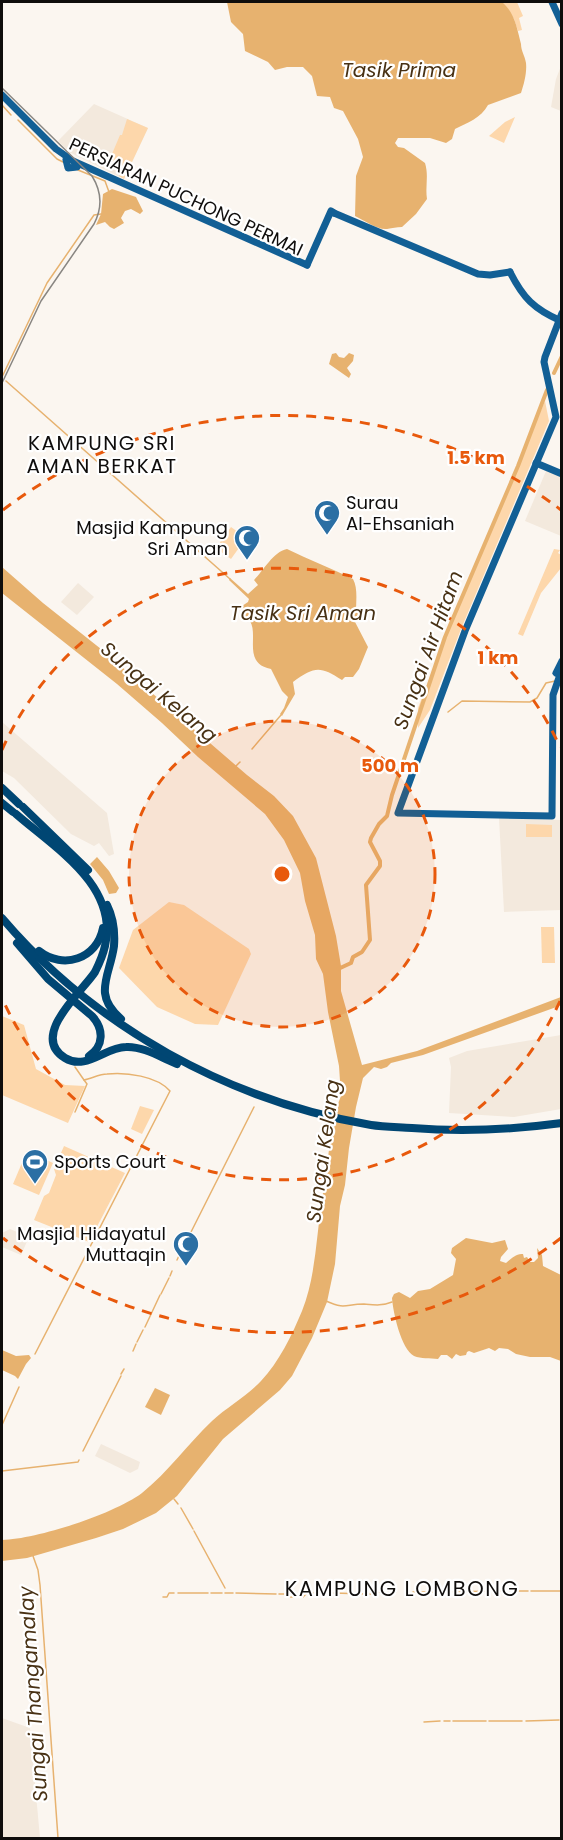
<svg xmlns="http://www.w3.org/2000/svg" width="563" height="1840" viewBox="0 0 563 1840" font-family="Poppins,sans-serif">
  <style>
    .built { fill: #f3e9dd }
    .green { fill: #fdd7ab }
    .water { fill: #e7b26f }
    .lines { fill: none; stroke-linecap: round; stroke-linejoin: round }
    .stream { stroke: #e7b26f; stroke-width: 1.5 }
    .river { stroke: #e7b26f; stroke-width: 4 }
    .major { stroke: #125f95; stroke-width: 7 }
    .highway { stroke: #004673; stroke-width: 8 }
    .tram { stroke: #898682; stroke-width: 1.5 }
    .ring { fill: none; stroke: #e8590c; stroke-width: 3; stroke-dasharray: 10 8 }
    .labels { text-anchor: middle; stroke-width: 4.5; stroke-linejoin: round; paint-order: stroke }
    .street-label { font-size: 18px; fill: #0f0d0c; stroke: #fff }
    .poi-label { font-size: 18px; fill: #0f0d0c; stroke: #fff; text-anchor: start }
    .water-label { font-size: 20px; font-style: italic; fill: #483114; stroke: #fff }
    .neighbourhood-label { font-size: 20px; letter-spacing: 1.5px; fill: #0f0d0c; stroke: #fff }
    .quarter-label { font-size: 21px; letter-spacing: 1.5px; fill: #0f0d0c; stroke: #fff }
    .centre { fill: #e8590c; stroke: #fff; stroke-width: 3 }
    .ring-label { font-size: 18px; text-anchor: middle; font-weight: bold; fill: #e8590c; stroke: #fff; stroke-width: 4.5; stroke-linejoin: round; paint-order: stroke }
  </style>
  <rect width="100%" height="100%" fill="#fbf6f0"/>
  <!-- built -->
  <g class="built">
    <polygon points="561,66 561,111 551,107 556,79"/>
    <polygon points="94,104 148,128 124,179 69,152 58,141"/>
    <polygon points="546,471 561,477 561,536 525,521"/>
    <polygon points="78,583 94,597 77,615 61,602"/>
    <polygon points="2,722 107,813 114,854 109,856 99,843 94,846 71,834 14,778 2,771"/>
    <polygon points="499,818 561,820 561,910 504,912"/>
    <polygon points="561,1035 561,1109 514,1117 449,1113 451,1067 449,1058 467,1051"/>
    <polygon points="10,1229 29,1237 21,1255 2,1247 2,1233"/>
    <polygon points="101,1444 140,1462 138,1469 130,1473 95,1456"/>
    <polygon points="2,1718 30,1728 40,1838 2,1838"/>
  </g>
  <!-- green -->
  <g class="green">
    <polygon points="502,2 517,2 523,16 519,18 522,30 518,31 514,19"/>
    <polygon points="515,117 504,143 489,136 505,122"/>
    <polygon points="127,119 148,128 124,179 119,176 121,172 112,168 114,163 109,161 120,135 122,135"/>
    <polygon points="545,401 549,421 461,629 430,710 418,728 418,708 450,624"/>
    <polygon points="231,527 246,538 231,559 216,548"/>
    <polygon points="554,549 560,550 558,553 561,555 561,568 541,593 523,636 518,634"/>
    <polygon points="526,824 552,825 552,837 526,837"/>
    <polygon points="169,902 184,905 249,949 251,954 218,1025 195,1024 157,1007 119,968 133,930"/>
    <polygon points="541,927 554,927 555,963 542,963"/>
    <polygon points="2,1016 24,1025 36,1069 65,1085 85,1086 68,1123 2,1095"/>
    <polygon points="140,1106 154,1110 142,1134 131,1129"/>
    <polygon points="64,1146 125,1173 89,1242 34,1220 44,1196 49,1193 56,1175 54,1169"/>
    <polygon points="27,1151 53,1163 39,1195 13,1184"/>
  </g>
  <!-- water -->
  <g class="water">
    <path d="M227,2H502C515,13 517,29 521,44C521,51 525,56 526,63C527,73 524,84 521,93L488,105C481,118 467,123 455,129L452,139L446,143L430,138H398L395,143L398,147L404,148L425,163C429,176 425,186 427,199L416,214L402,227C396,227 393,228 387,229C377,230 364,220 355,216L356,176L363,157L358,139L343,111L334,108L330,97L317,96L312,76L303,67H287L275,70L268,62L245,51L243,34L231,22Z"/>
    <polygon points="112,189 136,197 143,211 140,214 131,209 125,211 121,218 124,223 114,229 110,227 105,222 96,225 101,214 103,194"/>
    <polygon points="336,353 339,357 344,358 349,353 354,355 353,361 347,368 351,374 349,378 329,364 332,354"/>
    <path d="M287,549C309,560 331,568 353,579C358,588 356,601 356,612L365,616L354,620L368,647L359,669L353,677H345L342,680C320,666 315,666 293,682L295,694L282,716L280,714L284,708L288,697L282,691L271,669C242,663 259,636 250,621L242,619L241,615L242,606L248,602L249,599L229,580L230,578L248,594L258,585L254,580C264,570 273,552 287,549Z"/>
    <path d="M2,567L43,603L101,649L247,775L274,796L293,816L316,858L336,936L341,966V991L362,1065L417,1051L561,997L562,1005L423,1055L391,1063L387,1067L381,1069L374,1067L363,1078L356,1107L349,1148L345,1185L340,1206L335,1264L327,1302L312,1338L292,1376L280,1390L223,1439L177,1496L156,1513L123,1529L96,1538L27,1558L2,1561V1540C37,1539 114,1514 142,1493C168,1472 188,1444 212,1421C227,1407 246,1397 261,1381C279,1362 292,1335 302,1311C316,1276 316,1237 322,1200C326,1171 330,1143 334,1114L341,1096L339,1066L328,1012L323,974L316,959L315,935L305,901L300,873L284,840L265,814L198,757L162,723L117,684L2,593Z"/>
    <polygon points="97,857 109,871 119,888 116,893 109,894 103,880 90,864"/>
    <path d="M466,1238L492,1243L505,1240L508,1249L501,1257L500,1261L506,1263C511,1259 516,1253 523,1254L524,1258L527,1257L530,1262H534L538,1258L537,1248L542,1255L543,1266L561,1275V1361L550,1357H530L516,1354L508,1349L499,1348L495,1351L489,1348L474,1353L469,1351L467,1352L466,1355L460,1356L456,1354L452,1359L447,1355H441L438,1359C430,1358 421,1359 414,1356C401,1349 393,1312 392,1298L394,1294L399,1292L410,1298L418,1291L430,1289L453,1275L456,1259L451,1253L452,1248Z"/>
    <polygon points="2,1350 16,1356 29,1355 31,1358 26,1364 18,1379 15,1376 2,1370"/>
    <polygon points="155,1388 170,1395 161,1415 145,1407"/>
  </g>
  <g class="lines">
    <!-- stream -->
    <g class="stream">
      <polyline points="2,105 11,115"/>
      <polyline points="18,120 57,159 63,162"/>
      <polyline points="78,170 105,181 109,192"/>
      <polyline points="2,377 47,283 94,215 101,214"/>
      <polyline points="6,381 230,579"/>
      <polyline points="448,712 462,701 530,702 537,698 546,683 555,681"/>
      <polyline points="252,749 281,715"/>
      <polyline points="235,767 240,762"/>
      <polyline points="75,1112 87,1084 84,1080"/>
      <polyline points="189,1236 254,1107"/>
      <polyline points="177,1260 184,1245"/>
      <polyline points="170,1276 172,1271"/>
      <polyline points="161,1294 169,1278"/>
      <path d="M326,1301C346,1310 345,1304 364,1304C375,1305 382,1306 392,1302"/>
      <polyline points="145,1327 160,1295"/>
      <polyline points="137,1342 143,1330"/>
      <polyline points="133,1351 136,1344"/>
      <path d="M35,1354L170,1091C157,1076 126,1072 107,1074C99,1074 91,1079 84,1080L75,1067"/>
      <polyline points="121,1374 124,1369"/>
      <polyline points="2,1425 19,1387"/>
      <polyline points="83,1451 121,1376"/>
      <polyline points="2,1471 78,1462 79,1460"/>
      <polyline points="2,1485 2,1479"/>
      <polyline points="174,1499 178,1504"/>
      <polyline points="181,1508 193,1529"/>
      <polyline points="194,1531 225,1588"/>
      <polyline points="33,1556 38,1570 40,1585 58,1838"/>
      <polyline points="504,1591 512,1591"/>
      <polyline points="515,1591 528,1591"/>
      <polyline points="531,1591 562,1591"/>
      <polyline points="385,1592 396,1592"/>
      <polyline points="413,1592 438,1592"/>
      <polyline points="442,1592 501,1591"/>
      <polyline points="178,1593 208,1593"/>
      <polyline points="211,1593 222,1593"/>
      <polyline points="225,1593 233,1593"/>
      <polyline points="236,1593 276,1594"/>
      <polyline points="333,1593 367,1594"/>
      <polyline points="279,1594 285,1594 289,1597 293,1597"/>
      <polyline points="370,1594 380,1592"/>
      <polyline points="163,1597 167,1597 169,1593 174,1593"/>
      <polyline points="296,1597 303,1597 307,1593 330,1593"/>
      <polyline points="444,1721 450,1721"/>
      <polyline points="453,1721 486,1721"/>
      <polyline points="489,1721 522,1721"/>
      <polyline points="526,1721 559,1720"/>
      <polyline points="424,1722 440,1721"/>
    </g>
    <!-- river -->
    <g class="river">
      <polyline points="554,373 562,356"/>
      <polyline points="338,969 351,963 353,957 362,952 370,940 366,885 380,866 380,861 370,842 371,838 379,824 387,816 392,795 445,637 518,466 547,390"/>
    </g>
    <!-- major -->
    <g class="major">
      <polyline points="552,2 562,24"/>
      <polyline points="2,95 56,149 73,161 307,265"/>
      <polyline points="66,160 68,168 77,167"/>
      <polyline points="334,213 478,274 490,275 510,272"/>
      <polyline points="307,265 331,211 334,213"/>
      <path d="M510,272C523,298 534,309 561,321"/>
      <polyline points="562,313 545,357 544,362 556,417 465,631 398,813 552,816 553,695 562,669"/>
      <polyline points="536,463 562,474"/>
      <polyline points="556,673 562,661"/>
    </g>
    <!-- highway -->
    <g class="highway">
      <polyline points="2,788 19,804"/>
      <polyline points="2,803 13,812"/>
      <polyline points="23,807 88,870"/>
      <path d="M16,814C55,848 119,886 105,946C103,955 99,964 95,972C82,992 29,1036 65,1058C86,1071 105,1047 126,1047C143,1046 162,1058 177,1064"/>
      <path d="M107,905C113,917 115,932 114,946C110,976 92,994 121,1019"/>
      <path d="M2,918C95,1027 229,1101 371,1125C384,1127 398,1127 412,1128C464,1132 510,1130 562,1123"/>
      <path d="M17,943L48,979L92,1016C104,1029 104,1046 89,1056"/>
      <path d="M39,951C63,970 97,959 103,928"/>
    </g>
    <!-- tram -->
    <path class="tram" d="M2,88L92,176C102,192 103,207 94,224L41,301L2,383"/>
  </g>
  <!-- distance rings -->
  <circle cx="282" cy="874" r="153" fill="#e8590c" fill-opacity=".12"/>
  <g class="ring">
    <circle cx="282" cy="874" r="153"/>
    <path d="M560 1001A306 306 0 0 1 2 998M2 750A306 306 0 0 1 560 747"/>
    <path d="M561 1238A459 459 0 0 1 3 1238M3 510A459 459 0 0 1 561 510"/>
  </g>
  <!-- icons -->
  <defs>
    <g id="mosque-pin" transform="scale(1.35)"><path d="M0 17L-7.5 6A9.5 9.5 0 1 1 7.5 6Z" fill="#2b6fa4" stroke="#fff"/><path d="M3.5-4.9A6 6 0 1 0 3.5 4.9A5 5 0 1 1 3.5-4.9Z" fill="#fff"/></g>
    <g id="stadium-pin" transform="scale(1.35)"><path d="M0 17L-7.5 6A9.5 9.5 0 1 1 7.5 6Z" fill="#2b6fa4" stroke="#fff"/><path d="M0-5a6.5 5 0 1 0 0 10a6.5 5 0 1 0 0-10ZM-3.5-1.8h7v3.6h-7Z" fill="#fff"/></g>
  </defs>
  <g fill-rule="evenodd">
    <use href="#mosque-pin" x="327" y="513"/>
    <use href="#mosque-pin" x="247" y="538"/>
    <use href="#stadium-pin" x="35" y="1162"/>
    <use href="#mosque-pin" x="186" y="1244"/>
  </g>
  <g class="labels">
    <!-- street labels -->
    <g class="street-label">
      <text transform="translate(186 197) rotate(25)" y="6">PERSIARAN PUCHONG PERMAI</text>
    </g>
    <!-- poi labels -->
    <g class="poi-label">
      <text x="346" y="509">Surau<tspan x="346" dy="21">Al-Ehsaniah</tspan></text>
      <text x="228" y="534" text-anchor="end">Masjid Kampung<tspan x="228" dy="21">Sri Aman</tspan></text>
      <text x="54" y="1168">Sports Court</text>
      <text x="166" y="1240" text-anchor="end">Masjid Hidayatul<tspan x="166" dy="21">Muttaqin</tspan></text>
    </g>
    <!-- water labels -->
    <g class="water-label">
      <text x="399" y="77">Tasik Prima</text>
      <text x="303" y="620">Tasik Sri Aman</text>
      <text transform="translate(428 650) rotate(-70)" y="7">Sungai Air Hitam</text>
      <text transform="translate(159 692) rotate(40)" y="7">Sungai Kelang</text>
      <text transform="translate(323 1151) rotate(-82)" y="7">Sungai Kelang</text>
      <text transform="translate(33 1694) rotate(-94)" y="7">Sungai Thangamalay</text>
    </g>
    <!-- neighbourhood labels -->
    <g class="neighbourhood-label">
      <text x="102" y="450">KAMPUNG SRI<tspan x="102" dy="23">AMAN BERKAT</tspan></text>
    </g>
    <!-- quarter labels -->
    <g class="quarter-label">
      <text x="402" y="1596">KAMPUNG LOMBONG</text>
    </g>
  </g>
  <circle cx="282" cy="874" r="9" class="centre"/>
  <g class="ring-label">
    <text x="476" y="464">1.5 km</text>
    <text x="498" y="664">1 km</text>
    <text x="390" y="772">500 m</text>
  </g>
  <!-- border -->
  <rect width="563" height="1840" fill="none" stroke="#0f0d0c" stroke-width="6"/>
</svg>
